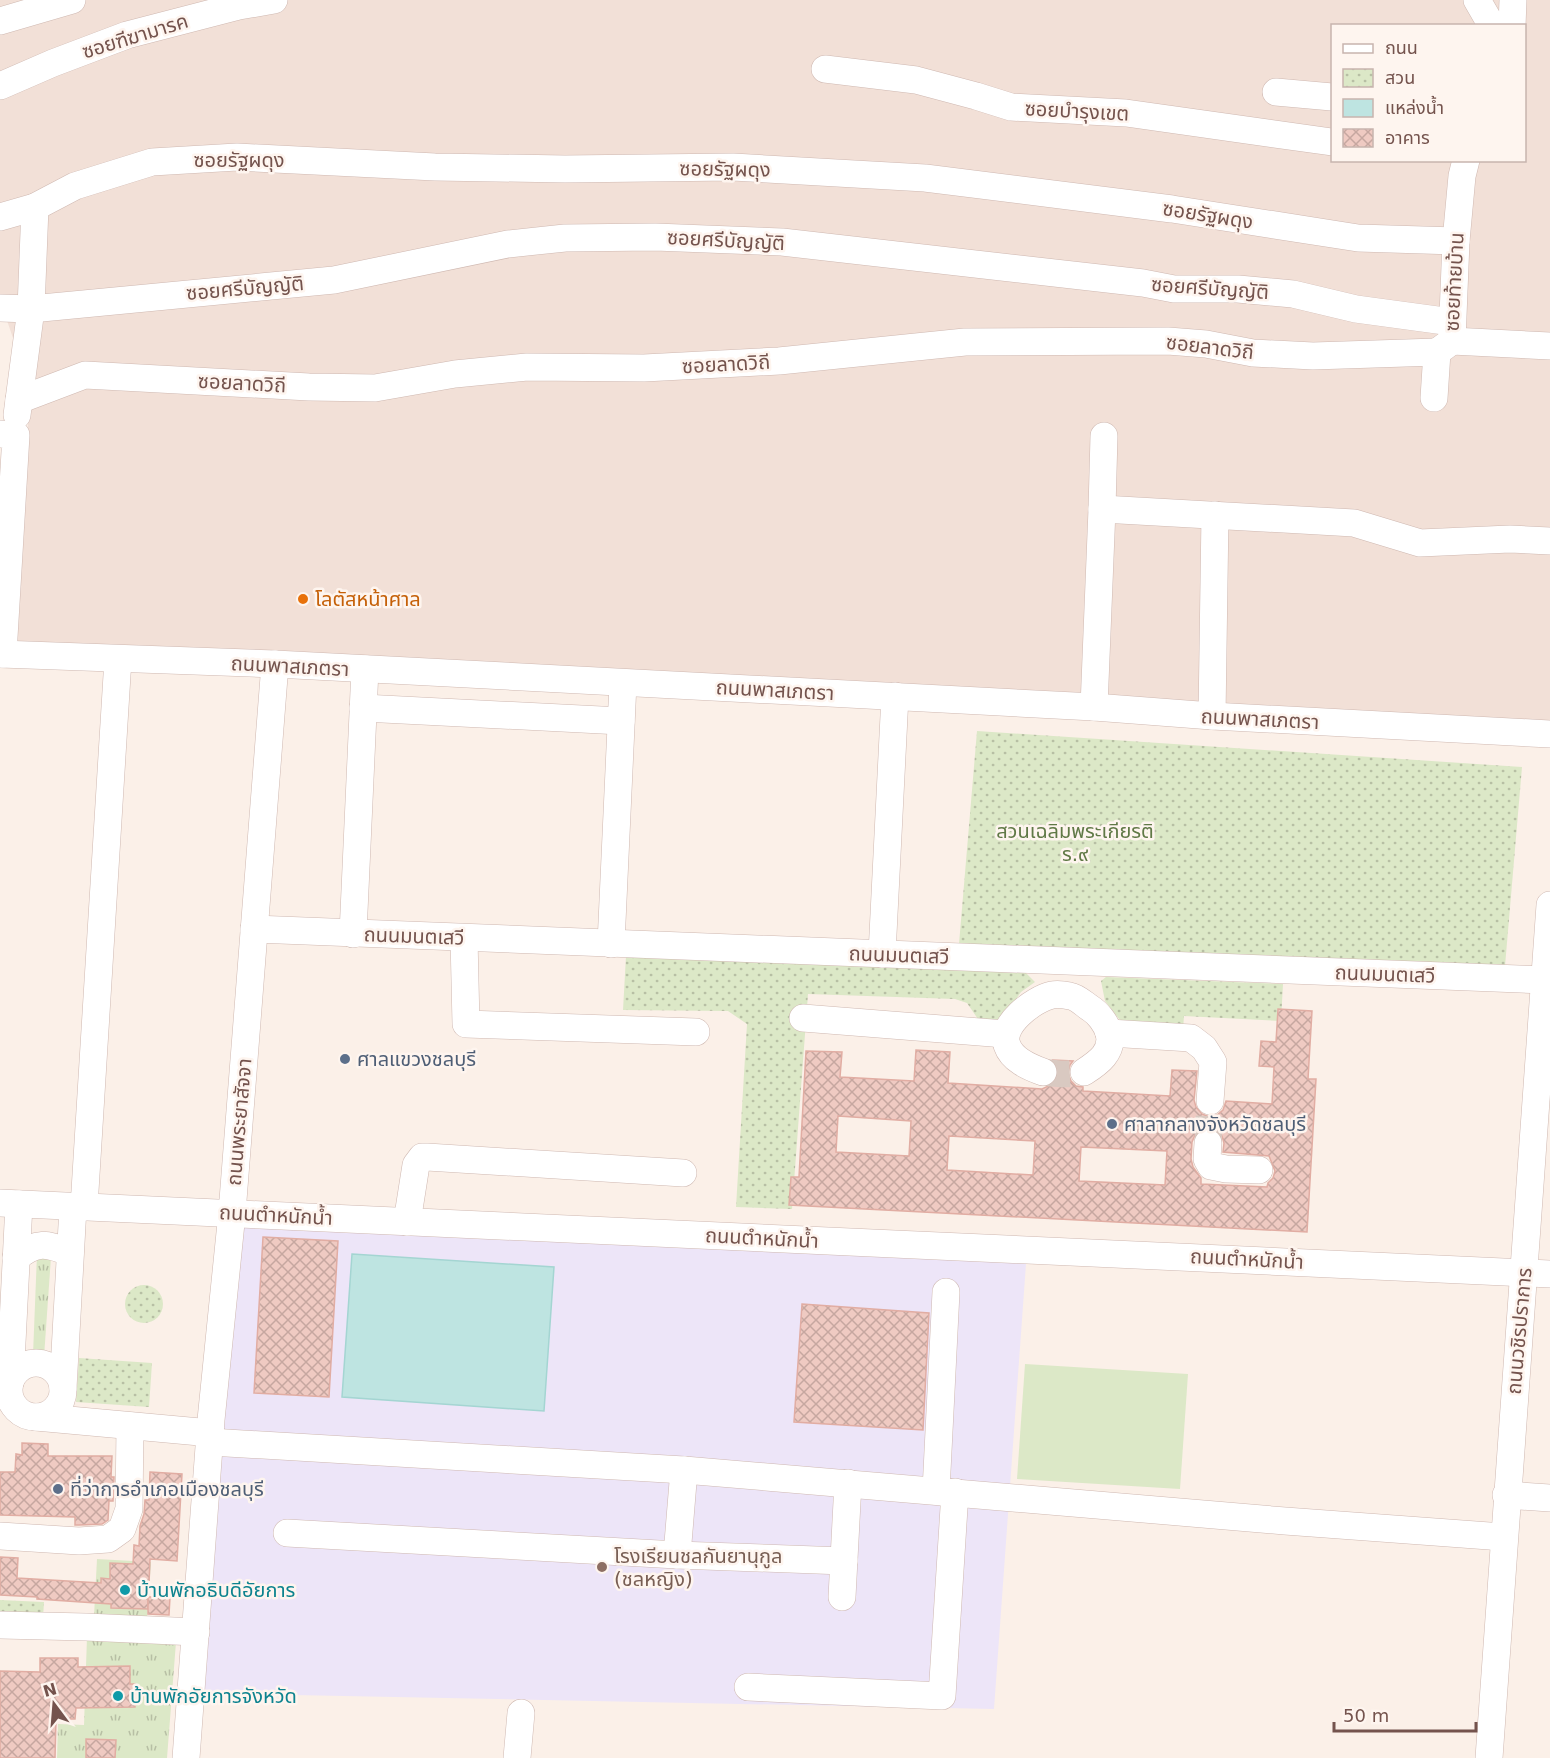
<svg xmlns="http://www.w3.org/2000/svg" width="1550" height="1758" viewBox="0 0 1550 1758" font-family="'DejaVu Sans','Noto Sans Thai',sans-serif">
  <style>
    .residential { fill: #f2e0d7; fill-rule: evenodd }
    .education { fill: #ede5f8 }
    .grass { fill: url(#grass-tufts) }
    .park { fill: url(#park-dots) }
    .pitch { fill: #dce8c7 }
    .water { fill: #bee4e1; stroke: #a4d5d2; stroke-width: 1.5 }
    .building { fill: url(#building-cross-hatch); stroke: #e1ada3; stroke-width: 1.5; fill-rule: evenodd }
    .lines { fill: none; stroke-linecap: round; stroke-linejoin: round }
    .minor-tunnel { stroke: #d9c9c1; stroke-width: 27; stroke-dasharray: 27 14; stroke-linecap: butt }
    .minor-casing { stroke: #cfb8b1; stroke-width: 28 }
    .minor { stroke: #fff; stroke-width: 27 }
    .food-dot { fill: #e8710a; stroke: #fef5ef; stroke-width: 2 }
    .service-dot { fill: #5c6f8a; stroke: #fef5ef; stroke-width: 2 }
    .education-dot { fill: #8d6e63; stroke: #fef5ef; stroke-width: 2 }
    .culture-dot { fill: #0f9aa8; stroke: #fef5ef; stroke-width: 2 }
    .labels { text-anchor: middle; stroke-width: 5; stroke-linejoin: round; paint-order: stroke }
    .street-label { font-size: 20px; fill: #74534d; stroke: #fef5ef }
    .food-label { font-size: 20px; fill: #c56008; stroke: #fef5ef; text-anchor: start }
    .park-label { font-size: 20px; fill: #607946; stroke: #fef5ef }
    .service-label { font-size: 20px; fill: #4e5e75; stroke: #fef5ef; text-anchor: start }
    .education-label { font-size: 20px; fill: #785e54; stroke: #fef5ef; text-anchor: start }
    .culture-label { font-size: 20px; fill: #0d838f; stroke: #fef5ef; text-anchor: start }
  </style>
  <defs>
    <pattern id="grass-tufts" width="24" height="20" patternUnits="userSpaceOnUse" patternTransform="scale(1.5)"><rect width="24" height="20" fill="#dce8c7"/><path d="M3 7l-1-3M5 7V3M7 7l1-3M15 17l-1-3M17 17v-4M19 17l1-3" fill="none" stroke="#b7bfa4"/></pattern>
    <pattern id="park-dots" width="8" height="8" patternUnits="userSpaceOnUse" patternTransform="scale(1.5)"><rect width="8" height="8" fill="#dce8c7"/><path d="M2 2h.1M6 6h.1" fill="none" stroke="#b7bfa4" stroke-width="1.8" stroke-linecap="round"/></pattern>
    <pattern id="building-cross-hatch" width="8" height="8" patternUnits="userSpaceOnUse" patternTransform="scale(1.5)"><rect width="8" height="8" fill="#efcac2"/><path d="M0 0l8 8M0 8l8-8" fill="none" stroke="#c6a7a0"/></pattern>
  </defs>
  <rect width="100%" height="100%" fill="#fbf0e8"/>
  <!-- residential -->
  <path class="residential" d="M0,0H1550V729L16,645L30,388L0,300ZM1332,26H1524V160H1332Z"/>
  <!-- education -->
  <polygon class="education" points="232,1213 1027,1250 994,1709 192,1693"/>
  <!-- grass -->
  <g class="grass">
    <polygon points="37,1254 51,1257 44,1357 38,1359 33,1355"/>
    <polygon points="97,1559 151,1562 147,1619 94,1616"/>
    <polygon points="87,1637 176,1642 167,1758 57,1758 58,1724 84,1725"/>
  </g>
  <!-- park -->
  <g class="park">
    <polygon points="977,731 1522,767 1505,966 959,944"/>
    <polygon points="626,956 1025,972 1035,982 1021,992 1001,1020 980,1022 967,1003 955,999 808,994 792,1209 736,1207 747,1024 728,1011 623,1010"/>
    <polygon points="1106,977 1283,984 1281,1021 1184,1016 1183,1029 1136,1028 1119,1019 1105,1001 1101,981"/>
    <circle cx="144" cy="1304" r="19"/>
    <polygon points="79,1358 152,1363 149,1407 76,1402"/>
    <polygon points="0,1600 44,1602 43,1618 0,1617"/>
  </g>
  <!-- pitch -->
  <polygon class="pitch" points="1025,1364 1188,1374 1180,1489 1017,1479"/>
  <!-- water -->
  <polygon class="water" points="352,1254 554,1267 544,1411 342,1397"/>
  <!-- building -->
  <g class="building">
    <path d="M1278,1009L1312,1011L1308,1079H1316L1307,1232L789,1205L791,1177H799L806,1051L842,1052L840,1077L914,1081L916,1050L950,1052L948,1083L1042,1089L1053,1084L1058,1078V1069L1053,1060L1073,1061L1070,1065L1068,1073L1071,1081L1076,1086L1083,1087V1091L1170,1096L1172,1070L1197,1071L1194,1100L1196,1107L1202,1114L1209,1117L1217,1115L1223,1110L1226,1101L1272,1104L1274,1067L1259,1066L1261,1041L1276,1042ZM838,1116L911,1121L909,1156L836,1152ZM1210,1127L1217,1130L1222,1136L1224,1143L1223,1152L1269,1156L1275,1171L1273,1178L1268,1183L1267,1187L1201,1184V1178L1193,1167L1191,1159L1192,1142L1195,1135L1201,1129ZM949,1136L1035,1141L1033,1175L947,1170ZM1081,1147L1167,1151L1165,1185L1079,1181Z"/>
    <polygon points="263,1237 338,1241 329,1397 254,1393"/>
    <polygon points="802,1304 929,1313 923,1430 794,1422"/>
    <polygon points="22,1443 48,1444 48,1456 112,1456 111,1477 114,1477 113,1501 109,1501 108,1520 102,1524 79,1525 75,1525 75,1517 0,1515 0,1472 15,1472 16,1454 22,1455"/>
    <polygon points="150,1472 182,1474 177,1561 150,1559 148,1609 111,1608 111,1604 37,1599 37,1597 0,1595 0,1557 18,1558 17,1578 101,1583 101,1578 110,1579 110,1563 133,1564 134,1545 139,1546 140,1526 144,1514 145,1500 149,1500"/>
    <polygon points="148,1597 170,1597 169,1615 148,1614"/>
    <polygon points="40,1658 78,1658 78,1667 130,1666 130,1684 135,1684 135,1707 76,1708 75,1719 56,1719 55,1758 0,1758 0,1671 40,1672"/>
    <polygon points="86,1739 116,1740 115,1758 86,1758"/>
  </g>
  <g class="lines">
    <!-- minor-tunnel -->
    <g class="minor-tunnel">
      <path d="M1043,1072C1057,1074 1069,1075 1084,1072"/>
      <polyline points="1208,1143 1210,1101"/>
    </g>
    <!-- minor casing -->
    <g class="minor-casing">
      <g id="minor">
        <polyline points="1477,0 1492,26"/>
        <polyline points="0,21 72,0"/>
        <polyline points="1512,26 1513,0"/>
        <polyline points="825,69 916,80 976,96 1011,107 1126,113 1332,142"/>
        <polyline points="0,86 53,63 127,35 239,6 274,0"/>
        <polyline points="1276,92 1332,97"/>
        <polyline points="0,217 35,207 75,186 152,162 237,157 435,167 565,169 733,167 925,178 1172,209 1358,238 1456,241"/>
        <polyline points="0,308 31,309 334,280 508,244 565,238 655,237 782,242 1143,283 1174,289 1238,289 1293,294 1356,309 1452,322"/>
        <polyline points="1452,341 1550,346"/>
        <polyline points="1434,398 1437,352 1452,341 1456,241 1462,176 1466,160"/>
        <polyline points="19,400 85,375 309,387 375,388 455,374 527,367 644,368 779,361 965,342 1168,341 1206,344 1253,353 1313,356 1437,352"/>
        <polyline points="17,415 31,309 35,207"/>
        <polyline points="0,434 16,435 3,654"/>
        <polyline points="1102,509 1354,523 1420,543 1510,539 1550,541"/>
        <polyline points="0,654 275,664 1094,707 1212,716 1550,734"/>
        <polyline points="1094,707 1102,509 1104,436"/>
        <polyline points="363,708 621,721"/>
        <polyline points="1212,716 1215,515"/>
        <polyline points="254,929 1545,980"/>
        <polyline points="353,934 365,669"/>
        <polyline points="464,938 466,1024 696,1032"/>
        <polyline points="611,944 623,683"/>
        <polyline points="882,954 895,696"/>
        <polyline points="803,1018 1005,1034"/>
        <polyline points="1109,1033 1191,1038 1204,1048 1213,1062 1210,1101"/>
        <path d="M1043,1072C1029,1067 1012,1060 1007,1045C999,1025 1034,999 1052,995C1057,994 1065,995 1070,996C1077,997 1084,1004 1090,1008C1098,1013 1106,1023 1109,1033C1114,1052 1098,1063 1084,1072"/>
        <polyline points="1208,1143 1207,1159 1211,1166 1226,1169 1259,1170"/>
        <polyline points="0,1203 1550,1274"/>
        <polyline points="84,1207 118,659"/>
        <polyline points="407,1222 416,1165 422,1157 427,1157 683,1173"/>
        <path d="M16,1258C36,1241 47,1243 70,1253"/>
        <circle cx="36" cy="1390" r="27"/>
        <polyline points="10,1382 19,1204"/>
        <polyline points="63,1388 73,1207"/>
        <polyline points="36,1417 211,1433"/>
        <polyline points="210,1442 684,1470 1285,1521 1503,1537"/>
        <polyline points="936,1491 946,1292"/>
        <polyline points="1506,1495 1550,1498"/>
        <polyline points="287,1533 677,1555 844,1561"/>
        <polyline points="0,1536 79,1541 108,1539 122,1529 129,1509 130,1426"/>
        <polyline points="677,1555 684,1470"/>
        <polyline points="842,1597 848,1483"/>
        <polyline points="0,1625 86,1627 196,1632"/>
        <polyline points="748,1687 942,1696 955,1492"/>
        <polyline points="186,1758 211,1420 232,1213 275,664"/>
        <polyline points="517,1758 521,1713"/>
        <path d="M1489,1758C1507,1473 1530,1189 1550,905"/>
      </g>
    </g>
    <!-- minor -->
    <use href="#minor" class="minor"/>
  </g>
  <!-- markers -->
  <circle class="food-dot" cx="303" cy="599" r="6"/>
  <g class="service-dot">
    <circle cx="345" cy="1059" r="6"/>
    <circle cx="1112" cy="1124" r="6"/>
    <circle cx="58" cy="1489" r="6"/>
  </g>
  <circle class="education-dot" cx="602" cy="1567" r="6"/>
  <g class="culture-dot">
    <circle cx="125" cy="1590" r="6"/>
    <circle cx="118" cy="1696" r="6"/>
  </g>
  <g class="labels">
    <!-- street labels -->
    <g class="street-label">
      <text transform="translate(135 36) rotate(-17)" y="7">ซอยฑีฆามารค</text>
      <text transform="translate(1077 111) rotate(3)" y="7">ซอยบำรุงเขต</text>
      <text x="239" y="167">ซอยรัฐผดุง</text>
      <text transform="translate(725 169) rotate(1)" y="7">ซอยรัฐผดุง</text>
      <text transform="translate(1208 215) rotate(9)" y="7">ซอยรัฐผดุง</text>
      <text transform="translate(726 240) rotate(3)" y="7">ซอยศรีบัญญัติ</text>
      <text transform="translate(1454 282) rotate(-87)" y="7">ซอยท้ายบ้าน</text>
      <text transform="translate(245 288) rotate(-5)" y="7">ซอยศรีบัญญัติ</text>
      <text transform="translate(1210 288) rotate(4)" y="7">ซอยศรีบัญญัติ</text>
      <text transform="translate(1210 347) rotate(7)" y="7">ซอยลาดวิถี</text>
      <text transform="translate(726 364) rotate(-3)" y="7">ซอยลาดวิถี</text>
      <text transform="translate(242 383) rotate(3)" y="7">ซอยลาดวิถี</text>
      <text transform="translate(290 666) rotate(3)" y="7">ถนนพาสเภตรา</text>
      <text transform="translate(775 690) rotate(3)" y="7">ถนนพาสเภตรา</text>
      <text transform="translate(1260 719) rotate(3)" y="7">ถนนพาสเภตรา</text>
      <text transform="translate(414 936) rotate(2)" y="7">ถนนมนตเสวี</text>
      <text transform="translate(899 955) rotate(2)" y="7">ถนนมนตเสวี</text>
      <text transform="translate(1385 974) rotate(2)" y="7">ถนนมนตเสวี</text>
      <text transform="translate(239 1122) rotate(-85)" y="7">ถนนพระยาสัจจา</text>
      <text transform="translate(276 1215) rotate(3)" y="7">ถนนตำหนักน้ำ</text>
      <text transform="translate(762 1238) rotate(3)" y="7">ถนนตำหนักน้ำ</text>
      <text transform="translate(1247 1259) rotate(3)" y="7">ถนนตำหนักน้ำ</text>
      <text transform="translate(1519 1331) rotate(-85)" y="7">ถนนวชิรปราการ</text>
    </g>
    <!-- food labels -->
    <g class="food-label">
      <text x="315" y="606">โลตัสหน้าศาล</text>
    </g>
    <!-- park labels -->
    <g class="park-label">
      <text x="1075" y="838">สวนเฉลิมพระเกียรติ<tspan x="1075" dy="23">ร.๙</tspan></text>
    </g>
    <!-- service labels -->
    <g class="service-label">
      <text x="357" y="1066">ศาลแขวงชลบุรี</text>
      <text x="1124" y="1131">ศาลากลางจังหวัดชลบุรี</text>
      <text x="70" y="1496">ที่ว่าการอำเภอเมืองชลบุรี</text>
    </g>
    <!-- education labels -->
    <g class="education-label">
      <text x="614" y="1563">โรงเรียนชลกันยานุกูล<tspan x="614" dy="23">(ชลหญิง)</tspan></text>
    </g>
    <!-- culture labels -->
    <g class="culture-label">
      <text x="137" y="1597">บ้านพักอธิบดีอัยการ</text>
      <text x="130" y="1703">บ้านพักอัยการจังหวัด</text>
    </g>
  </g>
  <!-- legend -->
  <rect x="1331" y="24" width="195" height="138" fill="#fef5ef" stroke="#c7b4ae" stroke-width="1.5"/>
  <rect x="1343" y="44" width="30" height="9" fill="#ffffff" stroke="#c7b4ae" stroke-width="1.5"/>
  <text x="1385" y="54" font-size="18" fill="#74534d">ถนน</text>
  <rect x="1343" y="69" width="30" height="18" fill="url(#park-dots)" stroke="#c7b4ae" stroke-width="1.5"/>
  <text x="1385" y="84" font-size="18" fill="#74534d">สวน</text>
  <rect x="1343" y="99" width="30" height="18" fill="#bee4e1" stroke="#c7b4ae" stroke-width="1.5"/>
  <text x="1385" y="114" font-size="18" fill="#74534d">แหล่งน้ำ</text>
  <rect x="1343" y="129" width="30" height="18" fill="url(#building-cross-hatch)" stroke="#c7b4ae" stroke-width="1.5"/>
  <text x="1385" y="144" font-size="18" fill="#74534d">อาคาร</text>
  <!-- north arrow -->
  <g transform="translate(54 1704) rotate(344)" stroke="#fef5ef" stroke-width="4.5" paint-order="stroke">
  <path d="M0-4.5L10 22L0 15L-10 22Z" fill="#74534d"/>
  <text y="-9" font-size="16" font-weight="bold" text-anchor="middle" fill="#74534d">N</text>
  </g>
  <!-- scale -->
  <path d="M1334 1722v9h142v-9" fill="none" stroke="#74534d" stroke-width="3"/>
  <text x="1343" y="1722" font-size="18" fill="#74534d" stroke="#fef5ef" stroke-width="4.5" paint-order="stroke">50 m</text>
</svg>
